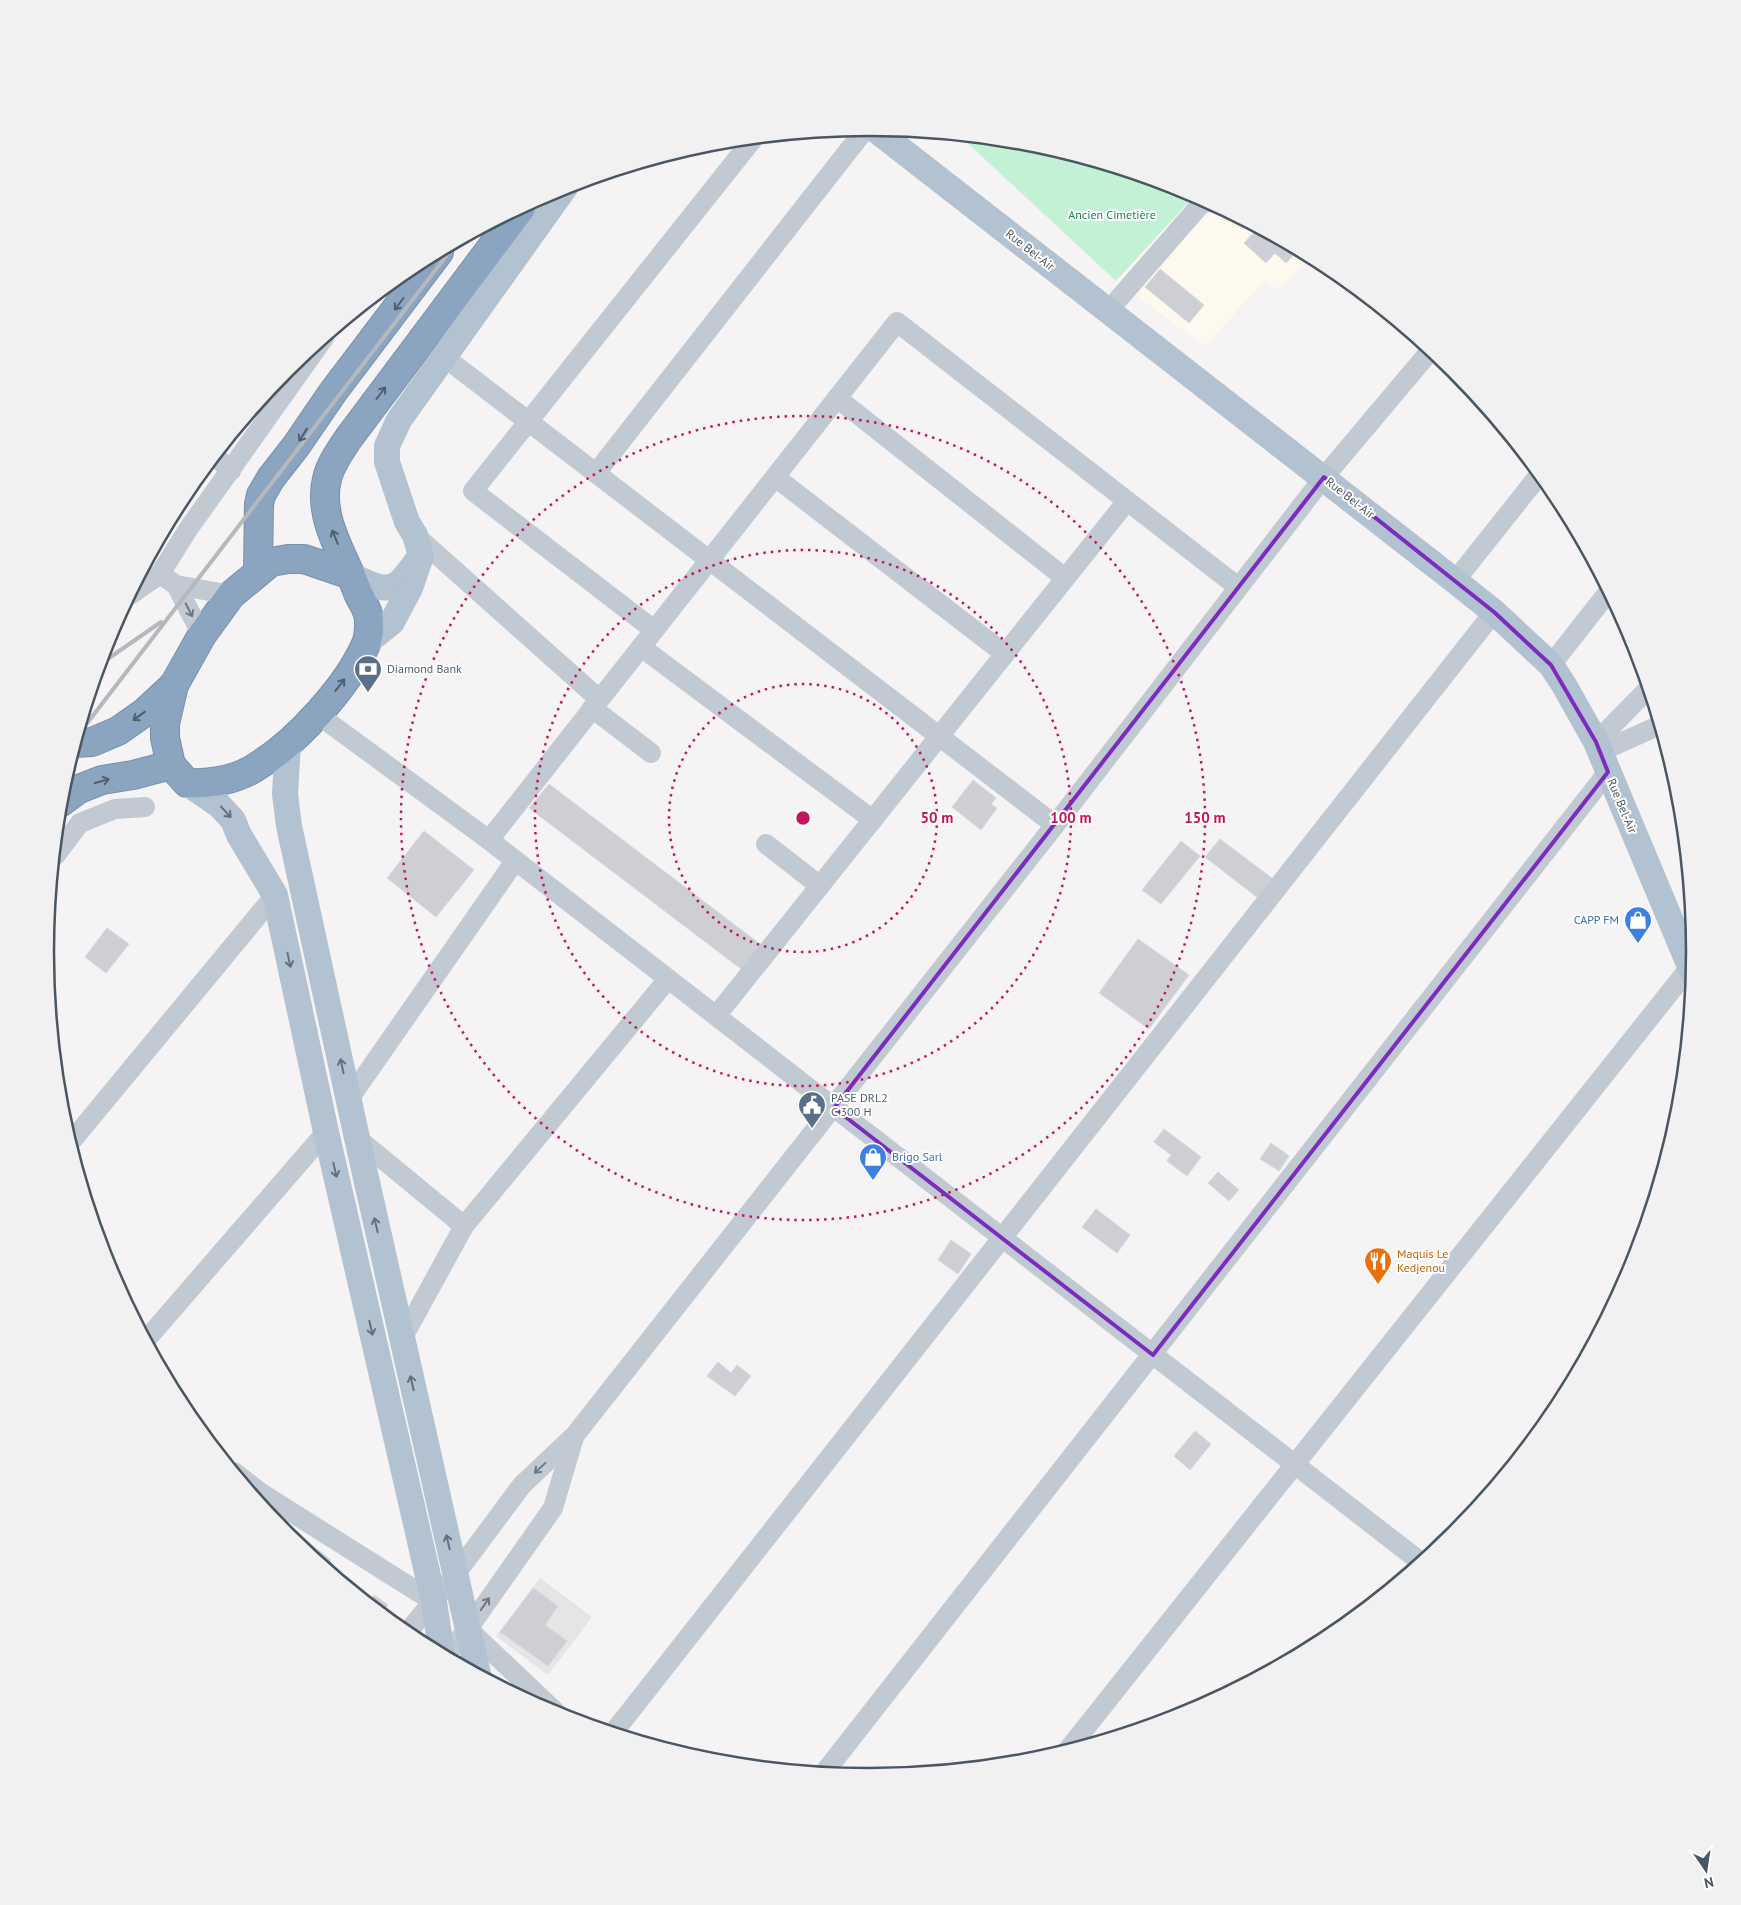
<svg xmlns="http://www.w3.org/2000/svg" width="1741" height="1905" viewBox="0 0 1741 1905" font-family="'PT Sans',sans-serif">
  <style>
    .commercial { fill: #fdf9ef }
    .education { fill: #e6e4e5 }
    .green { fill: #c3f1d5 }
    .building { fill: #cdcfd5; stroke: #d7d9de }
    .lines { fill: none; stroke-linecap: round; stroke-linejoin: round }
    .highway-casing { stroke: #7690ad; stroke-width: 30 }
    .minor { stroke: #c1cad2; stroke-width: 20 }
    .major { stroke: #b3c2d1; stroke-width: 26 }
    .highway { stroke: #8ba5c1; stroke-width: 28 }
    .rail { stroke: #b5b8bd; stroke-width: 4 }
    .oneway { stroke: #505e6b }
    .oneway2 { stroke: #6e7983 }
    .oneway3 { stroke: #64717d }
    .marked { fill: none; stroke: #7b2cbf; stroke-width: 4; stroke-linejoin: round }
    .ring { fill: none; stroke: #c2185b; stroke-width: 2.5; stroke-dasharray: 2.5 5 }
    .labels { text-anchor: middle; stroke-width: 4; stroke-linejoin: round; paint-order: stroke }
    .park-label { font-size: 12px; fill: #17864f; stroke: #fff }
    .street-label { font-size: 12px; fill: #4a5661; stroke: #fff }
    .service-label { font-size: 12px; fill: #4e5e75; stroke: #fff; text-anchor: start }
    .shop-label { font-size: 12px; fill: #366cbe; stroke: #fff; text-anchor: end }
    .food-label { font-size: 12px; fill: #c56008; stroke: #fff; text-anchor: start }
    .rim { fill: none; stroke: #4a5661; stroke-width: 2.5 }
    .centre { fill: #c2185b; stroke: #fff; stroke-width: 2.5 }
    .ring-label { font-size: 15px; text-anchor: middle; font-weight: bold; fill: #c2185b; stroke: #fff; stroke-width: 4; stroke-linejoin: round; paint-order: stroke }
  </style>
  <rect width="100%" height="100%" fill="#f5f3f3"/>
  <!-- commercial -->
  <polygon class="commercial" points="1195,195 1311,256 1279,290 1265,280 1205,346 1116,281"/>
  <!-- education -->
  <polygon class="education" points="540,1578 592,1617 548,1675 496,1636"/>
  <!-- green -->
  <polygon class="green" points="960,136 1032,143 1187,190 1195,195 1116,281"/>
  <!-- building -->
  <g class="building">
    <polygon points="1258,228 1274,237 1267,246 1275,253 1266,263 1244,243"/>
    <polygon points="1274,237 1298,250 1286,263 1267,246"/>
    <polygon points="1160,269 1204,305 1189,323 1145,287"/>
    <polygon points="973,780 996,798 991,804 997,808 981,830 952,807"/>
    <polygon points="549,784 764,947 745,972 529,808"/>
    <polygon points="424,831 474,870 436,917 387,878"/>
    <polygon points="1220,839 1273,879 1258,898 1205,857"/>
    <polygon points="1181,841 1200,856 1161,904 1142,890"/>
    <polygon points="107,928 129,944 106,973 85,957"/>
    <polygon points="1138,939 1189,975 1149,1029 1099,993"/>
    <polygon points="1164,1129 1201,1157 1187,1176 1167,1161 1171,1155 1154,1142"/>
    <polygon points="1271,1143 1289,1156 1279,1171 1260,1159"/>
    <polygon points="1218,1172 1239,1190 1229,1201 1208,1183"/>
    <polygon points="1096,1209 1130,1235 1117,1253 1082,1227"/>
    <polygon points="951,1240 971,1254 958,1274 938,1260"/>
    <polygon points="718,1362 731,1373 737,1365 751,1376 735,1396 707,1376"/>
    <polygon points="1195,1431 1211,1444 1190,1470 1174,1456"/>
    <polygon points="283,1522 331,1560 325,1568 287,1536 279,1527"/>
    <polygon points="533,1588 558,1606 545,1625 567,1641 548,1666 500,1632"/>
    <polygon points="374,1595 388,1605 381,1614 369,1603"/>
  </g>
  <g class="lines">
    <!-- highway casing -->
    <g class="highway-casing">
      <g id="highway">
        <polyline points="258,572 259,504 261,495 271,478 296,446 333,392 439,252"/>
        <polyline points="75,743 92,742 118,731 145,712 174,685 202,635 231,595 271,562 288,559 304,559 351,575"/>
        <polyline points="171,765 165,738 165,724 174,685"/>
        <path d="M60,803L79,789L102,780L133,775L171,765L187,783C211,784 236,780 256,767C296,743 348,686 366,644C369,637 370,621 368,614C366,607 361,600 358,593C345,557 317,518 327,479C330,465 340,451 348,439L521,208"/>
      </g>
    </g>
    <!-- minor -->
    <g class="minor">
      <polyline points="1108,311 1202,203 1209,202"/>
      <polyline points="443,356 1055,825"/>
      <polyline points="837,398 1065,578"/>
      <polyline points="215,456 231,471"/>
      <polyline points="596,473 867,127"/>
      <polyline points="775,477 1005,654"/>
      <polyline points="415,535 599,699"/>
      <polyline points="160,574 176,585 231,595"/>
      <polyline points="1455,581 1540,474"/>
      <polyline points="176,585 202,635"/>
      <polyline points="130,595 160,574 189,528 324,338"/>
      <polyline points="654,630 473,491 753,139"/>
      <polyline points="641,647 873,820"/>
      <polyline points="1551,665 1609,591"/>
      <polyline points="592,708 651,753"/>
      <polyline points="317,714 489,840 1422,1563"/>
      <polyline points="1596,742 1649,688"/>
      <polyline points="1600,752 1660,725"/>
      <polyline points="489,840 897,322 1238,587"/>
      <polyline points="766,844 820,886"/>
      <polyline points="55,856 80,823 115,809 145,807"/>
      <polyline points="716,1016 1127,501"/>
      <polyline points="349,1099 515,861"/>
      <polyline points="357,1138 464,1226"/>
      <polyline points="70,1143 275,895"/>
      <polyline points="402,1339 464,1226 668,979"/>
      <polyline points="146,1340 326,1132"/>
      <polyline points="234,1472 261,1493 434,1602"/>
      <polyline points="468,1629 561,1717"/>
      <polyline points="406,1634 455,1575 522,1485 575,1435 1055,825 1324,477 1431,350"/>
      <polyline points="445,1656 468,1629 553,1508 574,1437"/>
      <polyline points="613,1733 1494,612"/>
      <polyline points="1067,1751 1690,967"/>
      <polyline points="824,1773 1608,772"/>
    </g>
    <!-- major -->
    <g class="major">
      <polyline points="872,127 1455,581 1494,612 1551,665 1564,685 1596,742 1694,976"/>
      <path d="M351,575C365,582 386,595 400,582C406,576 411,569 416,562"/>
      <polyline points="367,642 392,622 410,588 421,556 415,535 407,522 387,462 387,446 399,420 566,186"/>
      <polyline points="288,743 285,794 289,826 357,1138 478,1674"/>
      <polyline points="187,783 219,805 233,820 239,835 275,895 326,1132 434,1602 442,1655"/>
    </g>
    <!-- highway -->
    <use href="#highway" class="highway"/>
    <!-- rail -->
    <g class="rail">
      <polyline points="99,665 161,622"/>
      <polyline points="78,735 457,242"/>
    </g>
  </g>
  <!-- one-way arrows -->
  <defs><path id="oneway-shaft" d="M-6 0H5M1.5-3L5.5 0L1.5 3" fill="none" stroke-width="1.6" stroke-linecap="round" stroke-linejoin="round" transform="scale(1.25)"/></defs>
  <g class="oneway">
    <use href="#oneway-shaft" transform="translate(399 304) rotate(127)"/>
    <use href="#oneway-shaft" transform="translate(381 393) rotate(-53)"/>
    <use href="#oneway-shaft" transform="translate(303 435) rotate(122)"/>
    <use href="#oneway-shaft" transform="translate(335 537) rotate(-112)"/>
    <use href="#oneway-shaft" transform="translate(340 685) rotate(-52)"/>
    <use href="#oneway-shaft" transform="translate(139 716) rotate(144)"/>
    <use href="#oneway-shaft" transform="translate(102 781) rotate(-15)"/>
  </g>
  <g class="oneway2">
    <use href="#oneway-shaft" transform="translate(189 610) rotate(63)"/>
    <use href="#oneway-shaft" transform="translate(540 1468) rotate(137)"/>
    <use href="#oneway-shaft" transform="translate(485 1604) rotate(-55)"/>
  </g>
  <g class="oneway3">
    <use href="#oneway-shaft" transform="translate(226 812) rotate(47)"/>
    <use href="#oneway-shaft" transform="translate(289 960) rotate(78)"/>
    <use href="#oneway-shaft" transform="translate(342 1066) rotate(-102)"/>
    <use href="#oneway-shaft" transform="translate(335 1170) rotate(77)"/>
    <use href="#oneway-shaft" transform="translate(376 1225) rotate(-103)"/>
    <use href="#oneway-shaft" transform="translate(371 1328) rotate(77)"/>
    <use href="#oneway-shaft" transform="translate(412 1383) rotate(-103)"/>
    <use href="#oneway-shaft" transform="translate(448 1542) rotate(-103)"/>
  </g>
  <!-- marked area -->
  <path class="marked" d="M1324,477L1494,612L1551,665L1596,742L1608,772L1153,1355L834,1108Z"/>
  <!-- distance rings -->
  <g class="ring">
    <circle cx="803" cy="818" r="134"/>
    <circle cx="803" cy="818" r="268"/>
    <circle cx="803" cy="818" r="402"/>
  </g>
  <!-- icons -->
  <defs>
    <g id="bank-pin" transform="scale(1.4375)"><path d="M0 17L-7.5 6A9.5 9.5 0 1 1 7.5 6Z" fill="#5c6f8a" stroke="#fff"/><path d="M-6-4H6V4H-6ZM0-2.3a2.3 2.3 0 1 0 0 4.6a2.3 2.3 0 1 0 0-4.6Z" fill="#fff"/></g>
    <g id="shop-pin" transform="scale(1.4375)"><path d="M0 17L-7.5 6A9.5 9.5 0 1 1 7.5 6Z" fill="#3f7fe0" stroke="#fff"/><path d="M-5-2.5h2.3a2.7 3.5 0 0 1 5.4 0H5L5.5 6h-11ZM-1.5-2.5h3a1.5 2.3 0 0 0-3 0Z" fill="#fff"/></g>
    <g id="civic-pin" transform="scale(1.4375)"><path d="M0 17L-7.5 6A9.5 9.5 0 1 1 7.5 6Z" fill="#5c6f8a" stroke="#fff"/><path d="M-.6-6.5H3V-4.5H.6V-3L4-1V1h2V6H-6V1h2V-1L-.6-3ZM-1.2 2.5V6h2.4V2.5Z" fill="#fff"/></g>
    <g id="restaurant-pin" transform="scale(1.4375)"><path d="M0 17L-7.5 6A9.5 9.5 0 1 1 7.5 6Z" fill="#e8710a" stroke="#fff"/><path d="M-5-6h1v4h1v-4h1v4h1v-4h1v5L-1.5 .5V6h-2V.5L-5-1ZM5-6V6H3V1.5H1.5Q1.5-4 5-6Z" fill="#fff"/></g>
  </defs>
  <g fill-rule="evenodd">
    <use href="#bank-pin" x="368" y="669"/>
    <use href="#shop-pin" x="1638" y="920"/>
    <use href="#civic-pin" x="812" y="1105"/>
    <use href="#shop-pin" x="873" y="1157"/>
    <use href="#restaurant-pin" x="1378" y="1261"/>
  </g>
  <g class="labels">
    <!-- park labels -->
    <g class="park-label">
      <text x="1112" y="219">Ancien Cimetière</text>
    </g>
    <!-- street labels -->
    <g class="street-label">
      <text transform="translate(1030 250) rotate(38)" y="4">Rue Bel-Air</text>
      <text transform="translate(1350 498) rotate(38)" y="4">Rue Bel-Air</text>
      <text transform="translate(1622 806) rotate(67)" y="4">Rue Bel-Air</text>
    </g>
    <!-- service labels -->
    <g class="service-label">
      <text x="387" y="673">Diamond Bank</text>
      <text x="831" y="1102">PASE DRL2<tspan x="831" dy="14">C 300 H</tspan></text>
    </g>
    <!-- shop labels -->
    <g class="shop-label">
      <text x="1619" y="924">CAPP FM</text>
      <text x="892" y="1161" text-anchor="start">Brigo Sarl</text>
    </g>
    <!-- food labels -->
    <g class="food-label">
      <text x="1397" y="1258">Maquis Le<tspan x="1397" dy="14">Kedjenou</tspan></text>
    </g>
  </g>
  <!-- crop -->
  <path d="M0 0H1741V1905H0ZM54 952a816 816 0 1 1 1632 0a816 816 0 1 1-1632 0Z" fill="#f1f1f2" fill-rule="evenodd"/>
  <path class="rim" d="M54 952a816 816 0 1 1 1632 0a816 816 0 1 1-1632 0Z"/>
  <circle cx="803" cy="818" r="8" class="centre"/>
  <g class="ring-label">
    <text x="937" y="823">50 m</text>
    <text x="1071" y="823">100 m</text>
    <text x="1205" y="823">150 m</text>
  </g>
  <!-- north arrow -->
  <g transform="translate(1706 1870) rotate(167)" stroke="#ffffff" stroke-width="4" paint-order="stroke">
  <path d="M0-4L9 19L0 12L-9 19Z" fill="#4a5661"/>
  <text y="-8" font-size="14" font-weight="bold" text-anchor="middle" fill="#4a5661">N</text>
  </g>
</svg>
